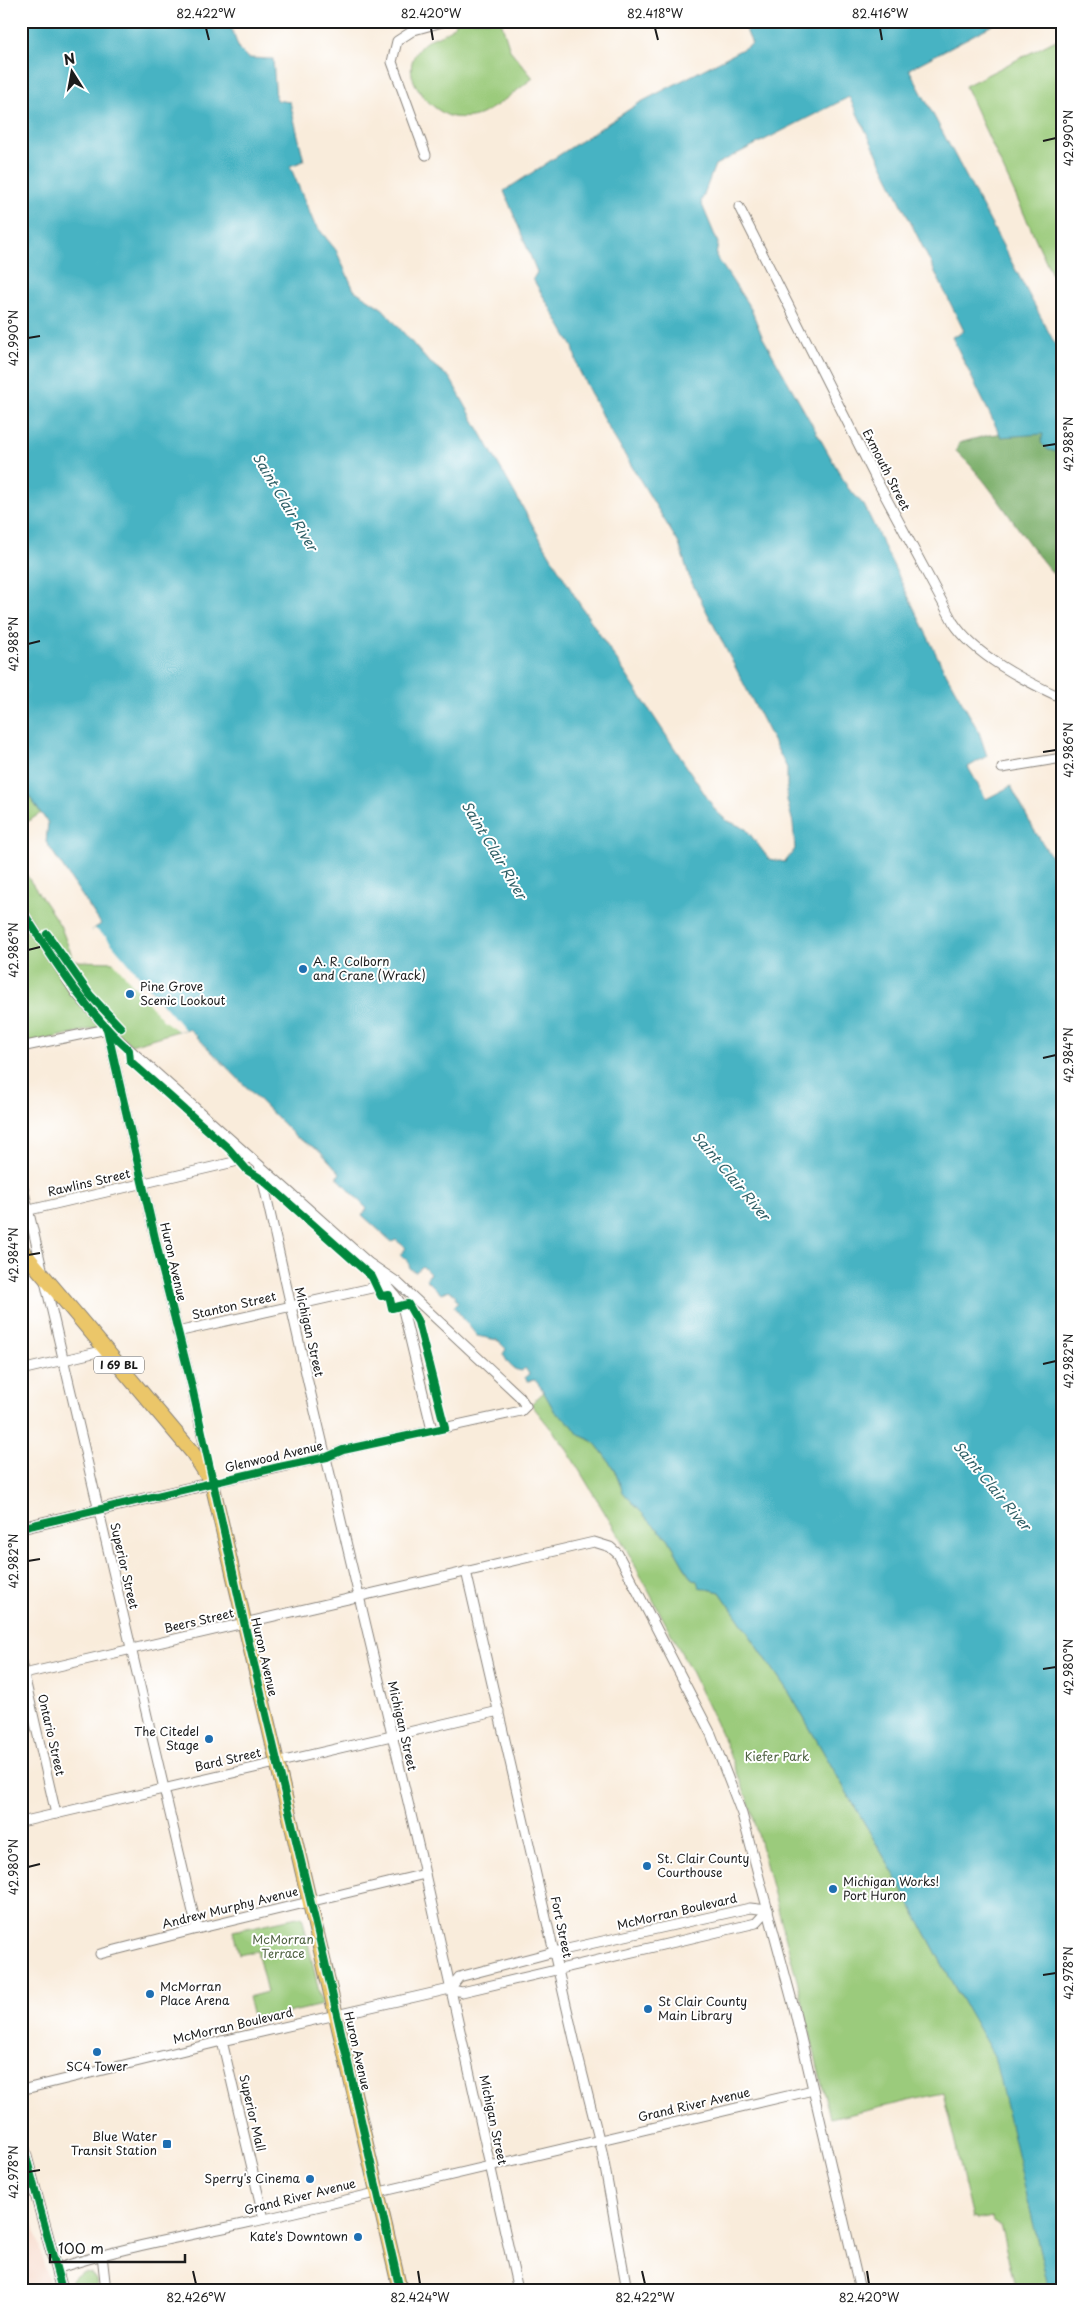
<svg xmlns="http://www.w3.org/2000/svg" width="1083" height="2311" viewBox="0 0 1083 2311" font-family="'Playpen Sans',sans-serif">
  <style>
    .built { fill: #f5d3c1 }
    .green { fill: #9bcb7b; stroke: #5c744c }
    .forest { fill: #7caf6b; stroke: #4c6644 }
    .water { fill: #46b3c3; stroke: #316870 }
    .pier { fill: #f9ecdb }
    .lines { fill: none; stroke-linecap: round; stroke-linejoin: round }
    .minor-casing { stroke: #8a847c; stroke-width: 11 }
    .tertiary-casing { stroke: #8a847c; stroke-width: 13 }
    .primary-casing { stroke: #8a847c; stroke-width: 16 }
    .minor { stroke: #fff; stroke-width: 9 }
    .tertiary { stroke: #fff; stroke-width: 11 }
    .primary { stroke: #ebc669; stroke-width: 14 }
    .cycleway-casing { stroke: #fff; stroke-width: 11 }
    .cycleway { stroke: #00873e; stroke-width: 8 }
    .ticks { fill: none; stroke: #1c1c1c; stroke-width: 2 }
    .poi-dot { fill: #1f6fb2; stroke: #fff; stroke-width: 2 }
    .labels { text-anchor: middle; stroke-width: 4; stroke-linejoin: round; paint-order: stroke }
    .shield { fill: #fff; stroke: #606060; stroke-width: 1 }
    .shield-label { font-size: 11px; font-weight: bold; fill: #1c1c1c }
    .street-label { font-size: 12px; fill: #1c1c1c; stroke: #fff }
    .poi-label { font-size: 12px; fill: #1c1c1c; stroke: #fff; text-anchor: start }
    .park-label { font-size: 12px; fill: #4f6242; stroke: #fff }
    .water-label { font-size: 14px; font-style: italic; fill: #2f6067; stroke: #fff }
    .neatline { fill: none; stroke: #1c1c1c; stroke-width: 2 }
    .ticks-label { font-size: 12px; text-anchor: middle; fill: #1c1c1c }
  </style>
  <rect width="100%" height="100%" fill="#fff"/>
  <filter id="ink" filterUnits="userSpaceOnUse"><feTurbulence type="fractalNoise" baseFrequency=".02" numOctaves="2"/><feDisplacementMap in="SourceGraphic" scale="10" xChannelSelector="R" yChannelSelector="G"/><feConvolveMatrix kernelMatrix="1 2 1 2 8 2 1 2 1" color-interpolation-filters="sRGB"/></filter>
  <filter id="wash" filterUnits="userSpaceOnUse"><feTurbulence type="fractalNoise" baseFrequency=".0096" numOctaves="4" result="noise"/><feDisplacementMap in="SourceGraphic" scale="20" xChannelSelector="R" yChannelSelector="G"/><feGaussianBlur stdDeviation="1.12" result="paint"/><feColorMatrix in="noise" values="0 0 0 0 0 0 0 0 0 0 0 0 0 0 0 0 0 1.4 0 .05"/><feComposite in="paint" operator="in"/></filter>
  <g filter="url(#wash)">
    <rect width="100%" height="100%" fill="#f9ecdb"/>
    <!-- built -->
    <polygon class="built" points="21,2176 50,2288 51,2290 21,2290"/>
    <!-- green -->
    <g class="green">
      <path d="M458,21H501L510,50L533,78C520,88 491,112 476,116C470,118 455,118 449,116C428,107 400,77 416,53C426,38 433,39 447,32C451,29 454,25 458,21Z"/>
      <polygon points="1062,37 1062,296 965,86"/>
      <polygon points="21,785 41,813 21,826"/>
      <polygon points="21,867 60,925 74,961 116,962 178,1031 131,1045 110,1025 21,1045"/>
      <polygon points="544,1392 555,1412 571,1424 579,1435 593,1441 602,1452 614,1469 623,1492 652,1524 668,1538 691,1578 697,1581 700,1587 720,1592 790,1694 895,1876 954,1986 995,2056 1049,2290 1016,2290 1000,2225 994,2221 992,2217 977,2220 976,2218 973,2219 943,2093 830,2119 802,1999 751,1808 723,1738 692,1673 623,1543 564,1445 531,1404"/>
      <polygon points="302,1916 322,2005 254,2021 248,1997 267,1992 257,1951 239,1955 233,1931"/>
      <path d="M85,2272L91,2273L96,2280L98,2290H71C69,2280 76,2274 85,2272Z"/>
    </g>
    <!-- forest -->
    <path class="forest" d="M1062,427V583C1022,543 998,489 956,451L959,443L989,435Z"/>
    <!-- water -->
    <path class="water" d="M21,21H229L239,49L248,58L273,59L276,100L290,102L304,161L290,166L314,223L336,250L354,290L383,309L427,360L450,378L541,540L579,603L716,811L726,820L746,829L769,859L785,862L795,849L793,823L787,800V768L690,579L679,544L606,424L578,368L573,347L533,279L537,272L504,191L639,103L752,44L746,30L756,23L755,21H1000L909,69L1062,357V453L1048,450L1041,443L1043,434L1001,437L952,337L964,331L849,97L715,165L701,202L718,243L716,256L751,309L762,336L848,488L864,505L943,668L979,732L987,756L968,767L986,799L1011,786L1034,830L1062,873V2290H1049L994,2056L954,1986L895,1876L790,1694L720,1592L699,1587L697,1581L691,1578L668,1538L652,1524L623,1492L614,1469L602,1452L593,1441L579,1435L571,1424L555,1412L542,1389L535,1380L527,1381L525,1377L529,1374L525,1368L522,1371C511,1370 508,1363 503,1354L506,1349L497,1340L477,1336L454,1307L458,1302L455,1298L456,1296L449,1290L441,1294L426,1279L430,1274L422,1266L416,1272L410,1269L408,1261L400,1255L406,1248L396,1240L392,1242L362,1215L367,1209L337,1177L340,1173L320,1151L296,1137L189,1029L178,1031L164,1018L92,930L101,924L46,842L48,823L21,785Z"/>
    <!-- pier -->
    <polygon class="pier" points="94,928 106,937 185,1030 178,1031 163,1020 110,958 93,933 92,930"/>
  </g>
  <g filter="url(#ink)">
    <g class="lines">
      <!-- minor casing -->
      <g class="minor-casing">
        <g id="minor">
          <polyline points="426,155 392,62 397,41 414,30 446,21"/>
          <path d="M739,207L876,479L953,622C975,656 1025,681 1062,698"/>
          <polyline points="1002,768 1062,758"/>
          <polyline points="21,909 75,992 107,1029 369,1263 397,1282 519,1396 526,1406 521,1411 343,1450 327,1457 212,1483 192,1387 160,1260 107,1029"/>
          <polyline points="21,1047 107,1029"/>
          <polyline points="260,1168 308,1382 423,1865 518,2290"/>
          <polyline points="21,1179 197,1929"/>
          <polyline points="21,1212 251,1158"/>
          <path d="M373,1269C383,1282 395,1292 402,1306L432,1430"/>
          <polyline points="177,1332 385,1285"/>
          <polyline points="21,1370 106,1350"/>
          <polyline points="466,1571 576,2048 602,2151 627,2290"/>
          <polyline points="21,1662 56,1814"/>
          <polyline points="24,1674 594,1542 610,1547 618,1554 711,1734 742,1814 794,2008 860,2290"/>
          <polyline points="21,1822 499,1711"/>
          <polyline points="100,1954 197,1929 425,1874"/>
          <polyline points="450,1989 459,1977 554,1952 750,1908 768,1910"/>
          <polyline points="222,2041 264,2219"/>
          <polyline points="21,2090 222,2041 450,1989 462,1992 756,1923 768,1910"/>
          <polyline points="102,2255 106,2290"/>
          <path d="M56,2269C124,2246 196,2235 265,2219C448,2175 631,2134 813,2090"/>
        </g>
      </g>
      <!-- tertiary casing -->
      <g class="tertiary-casing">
        <g id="tertiary">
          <polyline points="21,1528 212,1483"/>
          <polyline points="21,2138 62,2290"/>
        </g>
      </g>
      <!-- primary casing -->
      <g class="primary-casing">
        <polyline id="primary" points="21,1249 192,1452 212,1483 400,2290"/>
      </g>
      <!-- minor -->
      <use href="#minor" class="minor"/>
      <!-- tertiary -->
      <use href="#tertiary" class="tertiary"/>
      <!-- primary -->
      <use href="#primary" class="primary"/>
      <!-- cycleway casing -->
      <g class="cycleway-casing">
        <g id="cycleway">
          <path d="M21,909C54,960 84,1010 129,1050L130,1061L229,1149L247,1170L263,1180L372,1277L381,1296L389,1295L392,1308L408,1304L418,1322L445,1428L343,1450L327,1457L279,1467L21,1528"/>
          <polyline points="47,934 90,995 121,1028"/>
          <polyline points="107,1029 160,1260 192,1387 244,1622 324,1958 400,2290"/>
          <polyline points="21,2138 62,2290"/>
        </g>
      </g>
      <!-- cycleway -->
      <use href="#cycleway" class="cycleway"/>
    </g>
  </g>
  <!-- ticks -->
  <path class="ticks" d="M206,28L209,40M431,28L433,40M655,28L658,40M880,28L882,40M1043,141L1056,138M28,338L40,336M1043,446L1056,444M28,644L40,641M1043,752L1056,750M28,950L40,947M1043,1058L1056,1055M28,1255L40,1253M1043,1364L1056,1361M28,1561L40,1559M1043,1669L1056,1667M28,1867L40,1864M1043,1975L1056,1973M28,2172L40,2170M193,2271L196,2284M418,2271L420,2284M642,2271L645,2284M867,2271L869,2284"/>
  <!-- markers -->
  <g class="poi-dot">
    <circle cx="303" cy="969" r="5"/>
    <circle cx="130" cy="994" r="5"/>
    <circle cx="209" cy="1739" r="5"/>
    <circle cx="647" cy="1866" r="5"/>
    <circle cx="833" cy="1889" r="5"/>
    <circle cx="150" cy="1994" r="5"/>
    <circle cx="648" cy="2009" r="5"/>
    <circle cx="97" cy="2052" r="5"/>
    <rect x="162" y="2139" width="10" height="10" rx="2.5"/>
    <circle cx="310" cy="2179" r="5"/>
    <circle cx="358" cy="2237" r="5"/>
  </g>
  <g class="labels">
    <!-- shield labels -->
    <rect class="shield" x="94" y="1356.5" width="50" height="17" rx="4"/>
    <g class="shield-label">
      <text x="119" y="1369">I 69 BL</text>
    </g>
    <!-- street labels -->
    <g class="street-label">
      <text transform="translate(886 470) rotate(63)" y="4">Exmouth Street</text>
      <text transform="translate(89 1183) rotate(-13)" y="4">Rawlins Street</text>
      <text transform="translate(173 1262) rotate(77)" y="4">Huron Avenue</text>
      <text transform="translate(234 1306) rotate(-13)" y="4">Stanton Street</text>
      <text transform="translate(309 1332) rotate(77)" y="4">Michigan Street</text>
      <text transform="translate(274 1457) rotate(-13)" y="4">Glenwood Avenue</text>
      <text transform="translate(124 1566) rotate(77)" y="4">Superior Street</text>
      <text transform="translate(199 1621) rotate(-13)" y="4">Beers Street</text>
      <text transform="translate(264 1657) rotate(77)" y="4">Huron Avenue</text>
      <text transform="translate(402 1726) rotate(77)" y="4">Michigan Street</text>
      <text transform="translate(51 1735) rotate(77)" y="4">Ontario Street</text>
      <text transform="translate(228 1760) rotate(-13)" y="4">Bard Street</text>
      <text transform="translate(230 1908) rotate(-14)" y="4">Andrew Murphy Avenue</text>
      <text transform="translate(677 1912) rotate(-13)" y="4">McMorran Boulevard</text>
      <text transform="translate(561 1927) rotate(78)" y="4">Fort Street</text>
      <text transform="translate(233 2026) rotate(-13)" y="4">McMorran Boulevard</text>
      <text transform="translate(357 2051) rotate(77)" y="4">Huron Avenue</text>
      <text transform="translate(694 2105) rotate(-13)" y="4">Grand River Avenue</text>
      <text transform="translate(252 2113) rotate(77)" y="4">Superior Mall</text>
      <text transform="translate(493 2120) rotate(78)" y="4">Michigan Street</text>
      <text transform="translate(300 2197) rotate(-14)" y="4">Grand River Avenue</text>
    </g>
    <!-- poi labels -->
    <g class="poi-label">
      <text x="313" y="966">A. R. Colborn<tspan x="313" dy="14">and Crane (Wrack)</tspan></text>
      <text x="140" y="991">Pine Grove<tspan x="140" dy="14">Scenic Lookout</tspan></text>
      <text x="199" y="1736" text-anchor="end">The Citedel<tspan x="199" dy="14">Stage</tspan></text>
      <text x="657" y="1863">St. Clair County<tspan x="657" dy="14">Courthouse</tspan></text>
      <text x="843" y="1886">Michigan Works!<tspan x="843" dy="14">Port Huron</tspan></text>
      <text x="160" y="1991">McMorran<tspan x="160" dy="14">Place Arena</tspan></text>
      <text x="658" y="2006">St Clair County<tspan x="658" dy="14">Main Library</tspan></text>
      <text x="97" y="2071" text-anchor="middle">SC4 Tower</text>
      <text x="157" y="2141" text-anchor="end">Blue Water<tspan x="157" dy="14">Transit Station</tspan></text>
      <text x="300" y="2183" text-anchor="end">Sperry's Cinema</text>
      <text x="348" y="2241" text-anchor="end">Kate's Downtown</text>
    </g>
    <!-- park labels -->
    <g class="park-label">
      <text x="777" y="1761">Kiefer Park</text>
      <text x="283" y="1944">McMorran<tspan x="283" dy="14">Terrace</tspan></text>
    </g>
    <!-- water labels -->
    <g class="water-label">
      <text transform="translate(285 502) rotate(59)" y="5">Saint Clair River</text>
      <text transform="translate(494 850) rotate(59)" y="5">Saint Clair River</text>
      <text transform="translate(731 1176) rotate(50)" y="5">Saint Clair River</text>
      <text transform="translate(992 1486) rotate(50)" y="5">Saint Clair River</text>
    </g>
  </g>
  <!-- margin -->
  <rect width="1083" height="2311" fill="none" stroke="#fff" stroke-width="55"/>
  <!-- north arrow -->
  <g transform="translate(72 72) rotate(349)" stroke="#ffffff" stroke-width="4" paint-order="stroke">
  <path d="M0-4L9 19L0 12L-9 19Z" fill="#1c1c1c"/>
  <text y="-8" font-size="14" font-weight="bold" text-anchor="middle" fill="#1c1c1c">N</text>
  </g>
  <!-- scale -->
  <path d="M50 2254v8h135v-8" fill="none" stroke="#1c1c1c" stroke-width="2.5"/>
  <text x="58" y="2254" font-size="15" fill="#1c1c1c" stroke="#ffffff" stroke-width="4" paint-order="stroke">100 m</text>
  <rect x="28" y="28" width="1028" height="2256" class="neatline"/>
  <g class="ticks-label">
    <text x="206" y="18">82.422°W</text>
    <text x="431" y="18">82.420°W</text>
    <text x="655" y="18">82.418°W</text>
    <text x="880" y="18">82.416°W</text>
    <text transform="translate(1069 138) rotate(-90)" y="4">42.990°N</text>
    <text transform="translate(14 338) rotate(-90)" y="4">42.990°N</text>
    <text transform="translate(1069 444) rotate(-90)" y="4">42.988°N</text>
    <text transform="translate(14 644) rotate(-90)" y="4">42.988°N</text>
    <text transform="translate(1069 750) rotate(-90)" y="4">42.986°N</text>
    <text transform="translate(14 950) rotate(-90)" y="4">42.986°N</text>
    <text transform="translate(1069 1055) rotate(-90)" y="4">42.984°N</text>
    <text transform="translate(14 1255) rotate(-90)" y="4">42.984°N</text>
    <text transform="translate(1069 1361) rotate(-90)" y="4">42.982°N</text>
    <text transform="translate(14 1561) rotate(-90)" y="4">42.982°N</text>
    <text transform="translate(1069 1667) rotate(-90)" y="4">42.980°N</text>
    <text transform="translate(14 1867) rotate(-90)" y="4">42.980°N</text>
    <text transform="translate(1069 1973) rotate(-90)" y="4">42.978°N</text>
    <text transform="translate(14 2172) rotate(-90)" y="4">42.978°N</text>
    <text x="196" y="2302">82.426°W</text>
    <text x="420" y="2302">82.424°W</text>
    <text x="645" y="2302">82.422°W</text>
    <text x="869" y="2302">82.420°W</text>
  </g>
</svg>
